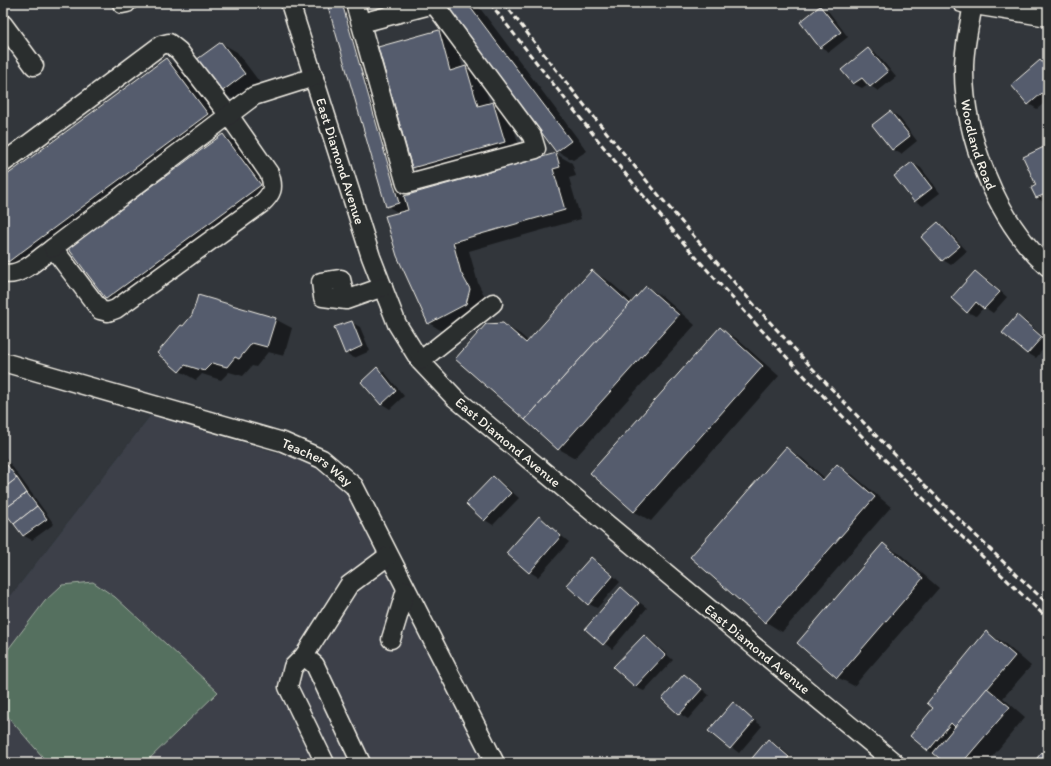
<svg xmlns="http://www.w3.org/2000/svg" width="1051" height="766" viewBox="0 0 1051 766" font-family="Itim,sans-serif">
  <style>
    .built { fill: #3c414a }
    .green { fill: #55705e; stroke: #a4b0a3 }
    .shadow { fill: #0007 }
    .building { fill: #545c6d; stroke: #f4f1e8 }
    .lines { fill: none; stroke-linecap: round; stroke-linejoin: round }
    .minor-casing { stroke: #f4f1e8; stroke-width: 21 }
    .minor { stroke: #2a2d2e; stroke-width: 18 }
    .rail { stroke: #f4f1e8; stroke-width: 3; stroke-dasharray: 6 3; stroke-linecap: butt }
    .labels { text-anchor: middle; stroke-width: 3.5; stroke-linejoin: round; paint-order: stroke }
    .street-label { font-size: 14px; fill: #f4f1e8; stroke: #2a2d2e }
  </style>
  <rect width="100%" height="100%" fill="#32363b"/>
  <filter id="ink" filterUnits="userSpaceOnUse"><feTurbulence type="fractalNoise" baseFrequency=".025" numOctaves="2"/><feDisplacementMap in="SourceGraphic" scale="8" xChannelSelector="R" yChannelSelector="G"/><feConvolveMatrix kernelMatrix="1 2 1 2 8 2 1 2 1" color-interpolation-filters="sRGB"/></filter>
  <g filter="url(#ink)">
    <!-- built -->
    <polygon class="built" points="151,415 319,465 347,490 486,763 3,763 3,606"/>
    <!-- green -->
    <polygon class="green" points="93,582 115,597 218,692 145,763 48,763 3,711 3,656 45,601 62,585"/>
    <!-- shadow -->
    <g class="shadow">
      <polygon points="328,3 355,3 410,196 556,154 572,163 576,176 569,178 581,219 469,251 478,283 486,299 445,333 429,323 399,213 387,206"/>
      <polygon points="446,3 476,3 587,151 573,160 557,151"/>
      <polygon points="780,3 793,3 787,7"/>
      <polygon points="821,7 829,12 848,37 829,52 821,47"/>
      <polygon points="439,31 455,41 463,68 466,67 482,77 490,104 493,103 510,112 520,151 430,177 413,167"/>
      <polygon points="221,43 237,52 261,84 238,102 221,92"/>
      <polygon points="868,49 876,53 896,77 878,91 868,84 862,88 854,84 843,70"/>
      <polygon points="166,59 183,69 224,124 25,271 8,261 3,254 3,180"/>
      <polygon points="1041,61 1048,65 1048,100 1037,109 1029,104"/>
      <polygon points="890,112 898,116 917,141 901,154 892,149"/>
      <polygon points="223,135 239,144 276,195 123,307 107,298"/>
      <polygon points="1048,146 1048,201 1045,203 1037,198 1032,188 1037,186"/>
      <polygon points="912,163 921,168 940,193 923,206 915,201"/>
      <polygon points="938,223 946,228 967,251 951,265 943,260 922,237"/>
      <polygon points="592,272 609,281 633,302 646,287 662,296 695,325 575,458 559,449 503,324 520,334 529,342"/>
      <polygon points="975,272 984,277 1007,297 993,313 984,307 976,316 967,312"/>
      <polygon points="1018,316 1026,321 1048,341 1048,343 1036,358 1027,353"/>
      <polygon points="275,319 292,328 284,356 268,352 256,367 252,366 243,376 229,372 221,380 202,374 196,380 180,371 159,352 183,327"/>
      <polygon points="351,322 360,327 370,351 354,358 346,353"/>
      <polygon points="720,329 736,338 779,376 651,521 635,512 592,473"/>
      <polygon points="377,368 385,373 404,396 390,409 382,404"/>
      <polygon points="786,449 802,458 826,479 837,465 853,475 891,507 782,632 766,622 691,557"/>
      <polygon points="3,454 54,524 32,540 24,536 3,507"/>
      <polygon points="493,477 501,482 519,498 493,525 485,520 467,504"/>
      <polygon points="539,518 569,542 538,577 530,572"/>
      <polygon points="884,545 900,554 939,588 854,686 837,677"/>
      <polygon points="591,558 600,563 620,582 597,608 589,604"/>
      <polygon points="621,588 647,608 612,649 586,629"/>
      <polygon points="986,633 1003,642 1031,666 1003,698 1025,717 987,763 947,763 928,750 935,708"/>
      <polygon points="644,636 652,641 673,660 644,691 635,687"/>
      <polygon points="684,675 709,695 688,719 680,714"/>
      <polygon points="733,704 762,726 739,753 710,731"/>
      <polygon points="768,741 777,745 797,762 750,763"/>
    </g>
    <!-- building -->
    <g class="building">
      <polygon points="327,3 342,3 399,203 386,207"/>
      <polygon points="445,3 467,3 571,141 556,152"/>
      <polygon points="820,6 841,32 820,48 800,22"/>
      <polygon points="439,30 450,71 466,66 478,106 493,102 505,142 412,168 378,47"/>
      <polygon points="221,42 245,74 220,93 196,60"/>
      <polygon points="868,48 888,72 870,87 862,78 853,84 841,70"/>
      <polygon points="166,58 208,114 8,262 3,256 3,178"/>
      <polygon points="1040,60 1048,69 1048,88 1028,105 1011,85"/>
      <polygon points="890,111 910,136 892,150 872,125"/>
      <polygon points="223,134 261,185 106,299 68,248"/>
      <polygon points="1048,145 1048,193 1036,198 1031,188 1036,185 1023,157"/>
      <polygon points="556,153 560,167 553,169 565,210 453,242 461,273 470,289 466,304 428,324 397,256 385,216 408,210 404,196"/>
      <polygon points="912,162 932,188 914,202 894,176"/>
      <polygon points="938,222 960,246 942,261 921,237"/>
      <polygon points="592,270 630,304 525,420 455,359 486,324 503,323 526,343"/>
      <polygon points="975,271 1000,292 984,309 976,302 967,313 951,298"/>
      <polygon points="646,286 679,315 558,450 525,420"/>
      <polygon points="198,295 276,318 267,347 252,343 239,359 235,357 227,367 212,363 204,371 185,365 179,372 157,353 181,325 183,326 192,315"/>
      <polygon points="1017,315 1042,337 1027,354 1002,333"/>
      <polygon points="352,321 362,346 345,354 334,327"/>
      <polygon points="720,327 763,366 634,512 590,473"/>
      <polygon points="377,367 396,391 381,405 361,382"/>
      <polygon points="786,447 823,480 837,464 875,497 765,623 690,557"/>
      <polygon points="7,465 17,478 3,489 3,468"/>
      <polygon points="493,476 511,493 484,521 466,504"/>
      <polygon points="17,478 27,493 3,510 3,489"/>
      <polygon points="27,493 37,506 14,524 3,510"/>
      <polygon points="37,506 47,519 23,536 14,524"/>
      <polygon points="539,516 561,536 529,573 506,553"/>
      <polygon points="883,543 923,578 837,678 797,643"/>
      <polygon points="591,557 613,576 588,605 566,585"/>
      <polygon points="621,587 639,603 603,645 585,629"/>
      <polygon points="986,631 1015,656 955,727 951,723 928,751 910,736 933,708 927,703"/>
      <polygon points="644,635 665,655 635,687 613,667"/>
      <polygon points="684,674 702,689 679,715 662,699"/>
      <polygon points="987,688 1010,707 962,763 945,763 933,753"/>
      <polygon points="733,702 754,721 730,749 708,731"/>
      <polygon points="768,739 789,757 784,763 748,763"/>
      <polygon points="1042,752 1048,758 1048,763 1033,763"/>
    </g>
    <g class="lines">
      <!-- minor casing -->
      <g class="minor-casing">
        <g id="minor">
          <path id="s1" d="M290,3L371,257L397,324L420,361L455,398L895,763"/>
          <polyline points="355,3 406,184 536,149 532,136 434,4 361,23"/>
          <polyline points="962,3 1048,17"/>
          <path id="s2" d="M973,3C970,24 964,46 964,67C963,135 997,222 1048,267"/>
          <polyline points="122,4 127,3"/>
          <polyline points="3,24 34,66"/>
          <path d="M3,163L161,45L169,43L179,51L228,114L269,173C275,188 272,194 261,204L116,309L108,312L100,310L53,248C39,258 20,278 3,273"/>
          <polyline points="53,248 254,96 314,77"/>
          <polyline points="346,300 341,279 321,282 323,297 346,300 383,287"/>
          <polyline points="420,361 493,303"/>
          <path id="s3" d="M3,362L283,442L322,459L354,486L495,763"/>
          <polyline points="391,639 406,590"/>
          <polyline points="304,656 315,665 361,763"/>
          <polyline points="325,763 288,687 293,667 304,656 349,585 388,556"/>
        </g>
      </g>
      <!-- minor -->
      <use href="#minor" class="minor"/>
      <!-- rail -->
      <g class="rail">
        <path d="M490,3C566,101 643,199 726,291C829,405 936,514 1048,619"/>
        <path d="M504,3C669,218 850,420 1048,604"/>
      </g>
    </g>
  </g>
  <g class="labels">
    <!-- street labels -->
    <g class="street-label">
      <text dy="5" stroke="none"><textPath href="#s2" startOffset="144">Woodland Road</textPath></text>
      <text dy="5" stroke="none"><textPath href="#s1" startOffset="166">East Diamond Avenue</textPath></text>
      <text dy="5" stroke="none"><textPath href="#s1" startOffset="502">East Diamond Avenue</textPath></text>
      <text dy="5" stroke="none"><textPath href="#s3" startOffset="331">Teachers Way</textPath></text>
      <text dy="5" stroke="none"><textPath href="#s1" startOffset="826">East Diamond Avenue</textPath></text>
    </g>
  </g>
  <!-- margin -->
  <rect width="1051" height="766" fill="none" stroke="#2a2d2e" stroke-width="16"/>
  <rect x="8" y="8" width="1035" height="750" fill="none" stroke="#f4f1e8" stroke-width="1.5" filter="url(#ink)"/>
</svg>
